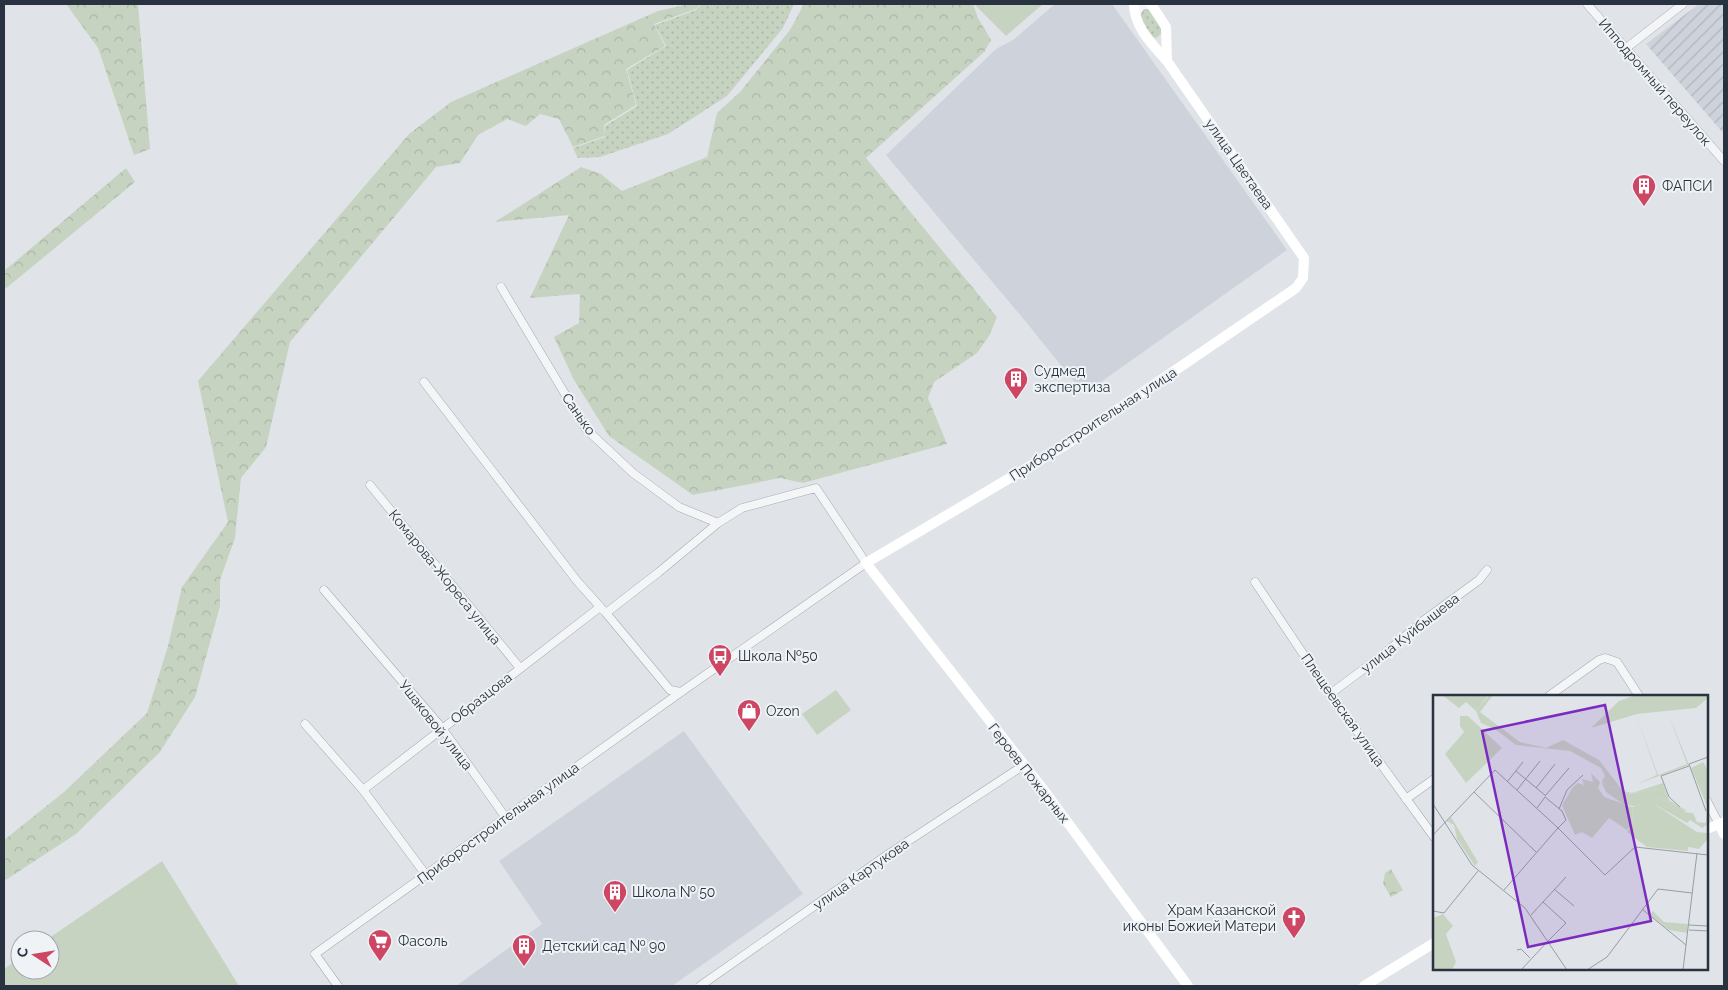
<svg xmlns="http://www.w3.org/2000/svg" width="1728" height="990" viewBox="0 0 1728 990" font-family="Raleway,sans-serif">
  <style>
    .built { fill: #ced3db }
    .industrial { fill: url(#industrial-furrows) }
    .grass { fill: url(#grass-dots) }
    .forest { fill: url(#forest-crowns) }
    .garden { fill: #c7d3c1 }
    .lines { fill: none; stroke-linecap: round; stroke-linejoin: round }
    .street-casing { stroke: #a5abb3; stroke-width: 9 }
    .street { stroke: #f3f5f7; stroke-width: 8 }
    .secondary { stroke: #fff; stroke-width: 10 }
    .labels { text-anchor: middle; stroke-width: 4; stroke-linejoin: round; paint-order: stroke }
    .street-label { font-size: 14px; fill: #293340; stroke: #eff3f6 }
    .poi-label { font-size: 14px; fill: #293340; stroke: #eff3f6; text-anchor: start }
    .inset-road { fill: none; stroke: #979da5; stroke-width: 1 }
    .view { fill: #7b2cbf; fill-opacity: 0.15; stroke: #7b2cbf; stroke-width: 2.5 }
    .inset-edge { fill: none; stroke: #293340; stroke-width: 2.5 }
  </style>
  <defs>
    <pattern id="industrial-furrows" width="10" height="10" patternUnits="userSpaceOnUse" patternTransform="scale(1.25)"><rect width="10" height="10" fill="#ced3db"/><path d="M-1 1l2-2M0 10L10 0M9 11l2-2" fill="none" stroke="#b1b6bd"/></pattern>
    <pattern id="grass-dots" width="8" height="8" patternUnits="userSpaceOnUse" patternTransform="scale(1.25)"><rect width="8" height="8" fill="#c7d3c1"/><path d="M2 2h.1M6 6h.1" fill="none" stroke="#abb6a7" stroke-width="1.8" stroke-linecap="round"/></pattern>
    <pattern id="forest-crowns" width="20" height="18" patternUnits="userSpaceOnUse" patternTransform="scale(1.25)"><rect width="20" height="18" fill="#c7d3c1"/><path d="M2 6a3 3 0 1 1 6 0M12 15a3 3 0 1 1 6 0" fill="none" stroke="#abb6a7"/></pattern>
  </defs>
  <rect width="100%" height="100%" fill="#e0e4e9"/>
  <!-- built -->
  <g class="built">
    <polygon points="1055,4 1112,4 1287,250 1084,394 1026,322 886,155 996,49 1013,40"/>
    <polygon points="684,731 803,894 672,986 456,986 542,924 499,861"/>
  </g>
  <!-- industrial -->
  <polygon class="industrial" points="1699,4 1724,4 1724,134 1646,44"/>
  <!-- grass -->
  <g class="grass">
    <polygon points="702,4 794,4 783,28 727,96 668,134 600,157 578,158 573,148 605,137 605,126 637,106 627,70 666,46 655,25 696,10"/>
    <path d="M1146,8L1149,9L1162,26C1162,32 1162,35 1155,38L1149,35L1140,16L1142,10Z"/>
  </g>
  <!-- forest -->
  <g class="forest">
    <polygon points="66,4 138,4 150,149 134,155 98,48"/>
    <polygon points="689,4 701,4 696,9 654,24 665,46 626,69 636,105 604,125 605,136 573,147 559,119 540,114 526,126 507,119 478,135 460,163 436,167 290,342 266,447 241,478 235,538 220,580 220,606 195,697 160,752 76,834 4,881 4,840 64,792 147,713 168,646 182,587 228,522 198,381 409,134 451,102 658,11"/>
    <polygon points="804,4 973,4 978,18 991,40 984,52 866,158 997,317 989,336 977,353 934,382 928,398 947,444 803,483 780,478 693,495 609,436 574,380 554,337 579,323 580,294 530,298 569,215 495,222 581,167 601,174 622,191 707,157 717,113 740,92 790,30"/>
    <polygon points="126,168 135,182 4,290 4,271"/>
    <polygon points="1391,869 1403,890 1391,897 1383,884 1385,873"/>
  </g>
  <!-- garden -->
  <g class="garden">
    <polygon points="974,4 1043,4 1006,36"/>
    <polygon points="836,690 851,710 817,735 802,714"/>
    <polygon points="162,861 239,986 4,986 4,969 20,958 20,970 50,970 50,940 46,940"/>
  </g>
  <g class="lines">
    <!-- street casing -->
    <g class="street-casing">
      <g id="street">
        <polyline points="1587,4 1724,161"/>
        <polyline points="1136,15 1141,6 1147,5 1154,8"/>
        <polyline points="1625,49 1683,4"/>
        <polyline points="501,287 586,429 633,473 679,507 718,523"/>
        <polyline points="424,382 577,581 603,610"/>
        <polyline points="370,485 520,668"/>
        <polyline points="1255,582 1330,694 1434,837"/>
        <polyline points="324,590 442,728 506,818"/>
        <polyline points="1330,694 1384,654 1423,621 1479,580 1487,570"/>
        <polyline points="1549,696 1599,660 1605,658 1617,662 1639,696"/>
        <polyline points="305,724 363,790 426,875"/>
        <polyline points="363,790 600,607"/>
        <polyline points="1406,799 1434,779"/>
        <polyline points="1707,801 1719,824"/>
        <polyline points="338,986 315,954 681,692 866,563 816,488 742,508 718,523 659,572 606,613 670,690 681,692"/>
        <polyline points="700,986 890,853 1024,765"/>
      </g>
    </g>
    <!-- street -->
    <use href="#street" class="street"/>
    <!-- secondary -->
    <g class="secondary">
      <path d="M1134,4C1134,27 1153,45 1167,61L1304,258L1303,278L1296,288L1064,446L866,563L1043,789L1188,986"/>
      <polyline points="1151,4 1166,27 1167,61"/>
      <polyline points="1719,824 1724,834"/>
      <polyline points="1707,829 1724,822"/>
      <polyline points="1364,986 1434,943"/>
    </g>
  </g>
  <!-- icons -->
  <defs>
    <g id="building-pin" transform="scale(1.25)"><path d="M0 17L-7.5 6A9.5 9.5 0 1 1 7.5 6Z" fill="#cd4664" stroke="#eff3f6"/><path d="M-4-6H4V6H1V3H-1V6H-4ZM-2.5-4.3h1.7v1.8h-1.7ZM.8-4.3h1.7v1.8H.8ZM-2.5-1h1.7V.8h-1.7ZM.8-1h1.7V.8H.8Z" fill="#fff"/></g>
    <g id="bus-pin" transform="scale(1.25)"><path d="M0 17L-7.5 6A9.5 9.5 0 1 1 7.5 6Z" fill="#cd4664" stroke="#eff3f6"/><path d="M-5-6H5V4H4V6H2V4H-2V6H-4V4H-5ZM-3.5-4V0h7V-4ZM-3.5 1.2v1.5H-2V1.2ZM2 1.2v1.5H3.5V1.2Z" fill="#fff"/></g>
    <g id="shop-pin" transform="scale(1.25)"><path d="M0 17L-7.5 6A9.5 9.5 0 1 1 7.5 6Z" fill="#cd4664" stroke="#eff3f6"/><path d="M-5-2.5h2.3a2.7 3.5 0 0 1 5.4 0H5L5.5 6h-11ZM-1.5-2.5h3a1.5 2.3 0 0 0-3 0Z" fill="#fff"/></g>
    <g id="church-pin" transform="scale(1.25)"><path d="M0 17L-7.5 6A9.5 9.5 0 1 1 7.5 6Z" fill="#cd4664" stroke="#eff3f6"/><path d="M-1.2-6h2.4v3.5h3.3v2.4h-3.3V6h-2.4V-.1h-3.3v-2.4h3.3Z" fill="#fff"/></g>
    <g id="supermarket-pin" transform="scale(1.25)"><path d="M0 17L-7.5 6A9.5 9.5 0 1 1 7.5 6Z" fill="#cd4664" stroke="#eff3f6"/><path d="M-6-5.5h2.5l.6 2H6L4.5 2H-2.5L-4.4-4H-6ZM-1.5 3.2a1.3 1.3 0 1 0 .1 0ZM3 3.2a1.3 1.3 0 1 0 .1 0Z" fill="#fff"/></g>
  </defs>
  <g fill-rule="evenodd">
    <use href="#building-pin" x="1644" y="186"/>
    <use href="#building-pin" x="1016" y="379"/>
    <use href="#bus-pin" x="720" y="656"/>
    <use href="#shop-pin" x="749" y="711"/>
    <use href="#building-pin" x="615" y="892"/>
    <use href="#church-pin" x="1294" y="918"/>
    <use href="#supermarket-pin" x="380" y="941"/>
    <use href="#building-pin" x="524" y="946"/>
  </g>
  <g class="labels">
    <!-- street labels -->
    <g class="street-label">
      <text transform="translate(1655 82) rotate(49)" y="5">Ипподромный переулок</text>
      <text transform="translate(1239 164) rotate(55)" y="5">улица Цветаева</text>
      <text transform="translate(579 414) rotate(55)" y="5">Санько</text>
      <text transform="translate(1093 424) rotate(-33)" y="5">Приборостроительная улица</text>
      <text transform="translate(445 577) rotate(51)" y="5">Комарова-Жореса улица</text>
      <text transform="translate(1410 633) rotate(-38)" y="5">улица Куйбышева</text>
      <text transform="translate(481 698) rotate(-38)" y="5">Образцова</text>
      <text transform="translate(1343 710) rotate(55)" y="5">Плещеевская улица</text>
      <text transform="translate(436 725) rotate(52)" y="5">Ушаковой улица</text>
      <text transform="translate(1029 773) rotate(52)" y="5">Героев Пожарных</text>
      <text transform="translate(498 823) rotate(-36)" y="5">Приборостроительная улица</text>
      <text transform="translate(861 874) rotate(-35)" y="5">улица Картукова</text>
    </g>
    <!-- poi labels -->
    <g class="poi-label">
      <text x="1662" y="191">ФАПСИ</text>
      <text x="1034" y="376">Судмед<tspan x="1034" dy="16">экспертиза</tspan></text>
      <text x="738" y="661">Школа №50</text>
      <text x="766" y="716">Ozon</text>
      <text x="632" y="897">Школа № 50</text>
      <text x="1276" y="915" text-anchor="end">Храм Казанской<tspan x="1276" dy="16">иконы Божией Матери</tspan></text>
      <text x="398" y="946">Фасоль</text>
      <text x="542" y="951">Детский сад № 90</text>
    </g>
  </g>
  <!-- overview -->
  <g transform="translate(1433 695)">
    <rect width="275" height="275" fill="#e0e4e9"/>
    <path d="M9,0H55L43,16L33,7L26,13ZM168,86L176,92L187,93L194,99L226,94V103L247,112L250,117L260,118L264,127L273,128L274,121L275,129L269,133L257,125L254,128L221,109L201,111L190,109L173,97ZM220,216L231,227L255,229L254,238L236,235L217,220Z" fill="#c7d3c1"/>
    <path d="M56,0H60L47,17L87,47L113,53L130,45L166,65L190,96L199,98L230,88L236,105L254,116L250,117L247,112L226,103V94L194,99L190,97L187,93L176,92L169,86L172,81L168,73L137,56L83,50L62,34L48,28L43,16ZM203,0H275V3L263,13L204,19L158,33L186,6ZM235,18L256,70L204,89L224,80L203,20L225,80L254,69ZM270,67L275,75L274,111L258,73ZM158,78L167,87L165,93L171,102L199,112L201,126L194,135L176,123L159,143L149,137L142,140L129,110L140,92L145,88L151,90L149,84L160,87ZM18,122L45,167L42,171L24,144L21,130L14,126Z" fill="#c7d3c1"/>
    <path d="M27,21H35L69,53L33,88L12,59L31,37L27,31ZM211,109H221L264,137L274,138V145L266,154L255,152V156L214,152L194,137L201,126L199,112ZM10,219L20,231L13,239L23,267L19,275H0V223Z" fill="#c7d3c1"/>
    <path class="inset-road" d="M83,76L113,101M74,87L90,67M103,93L122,69M84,95L107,66M41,97L103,157M112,101L136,73M0,109L39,170L92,213L134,275M247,112L236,102L228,81L256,71M126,114L134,95L150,80M273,116L256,69L275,62M0,140L62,75L125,133L133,125L129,116L112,102L104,113M121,194L141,211M71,195L125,133L172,180L202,152L275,160M110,207L133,228L115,246M209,214L253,250M0,216L11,218L45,176M98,220L133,182M256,230L275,231M256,235L275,236M84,255L88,254L97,263M88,275L115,246M154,275L174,262L225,194L259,198M250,275L264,158"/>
    <path class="view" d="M172,10L218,226L95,252L49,36Z"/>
    <rect width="275" height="275" class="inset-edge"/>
  </g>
  <!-- border -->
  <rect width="1728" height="990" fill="none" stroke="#293340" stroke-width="10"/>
  <!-- north arrow -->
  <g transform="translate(35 955) rotate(282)"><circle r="24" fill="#eff3f6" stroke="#a0a6ad"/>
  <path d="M0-4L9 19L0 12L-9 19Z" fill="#cd4664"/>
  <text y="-8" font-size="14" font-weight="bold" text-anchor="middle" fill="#293340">С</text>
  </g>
</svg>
